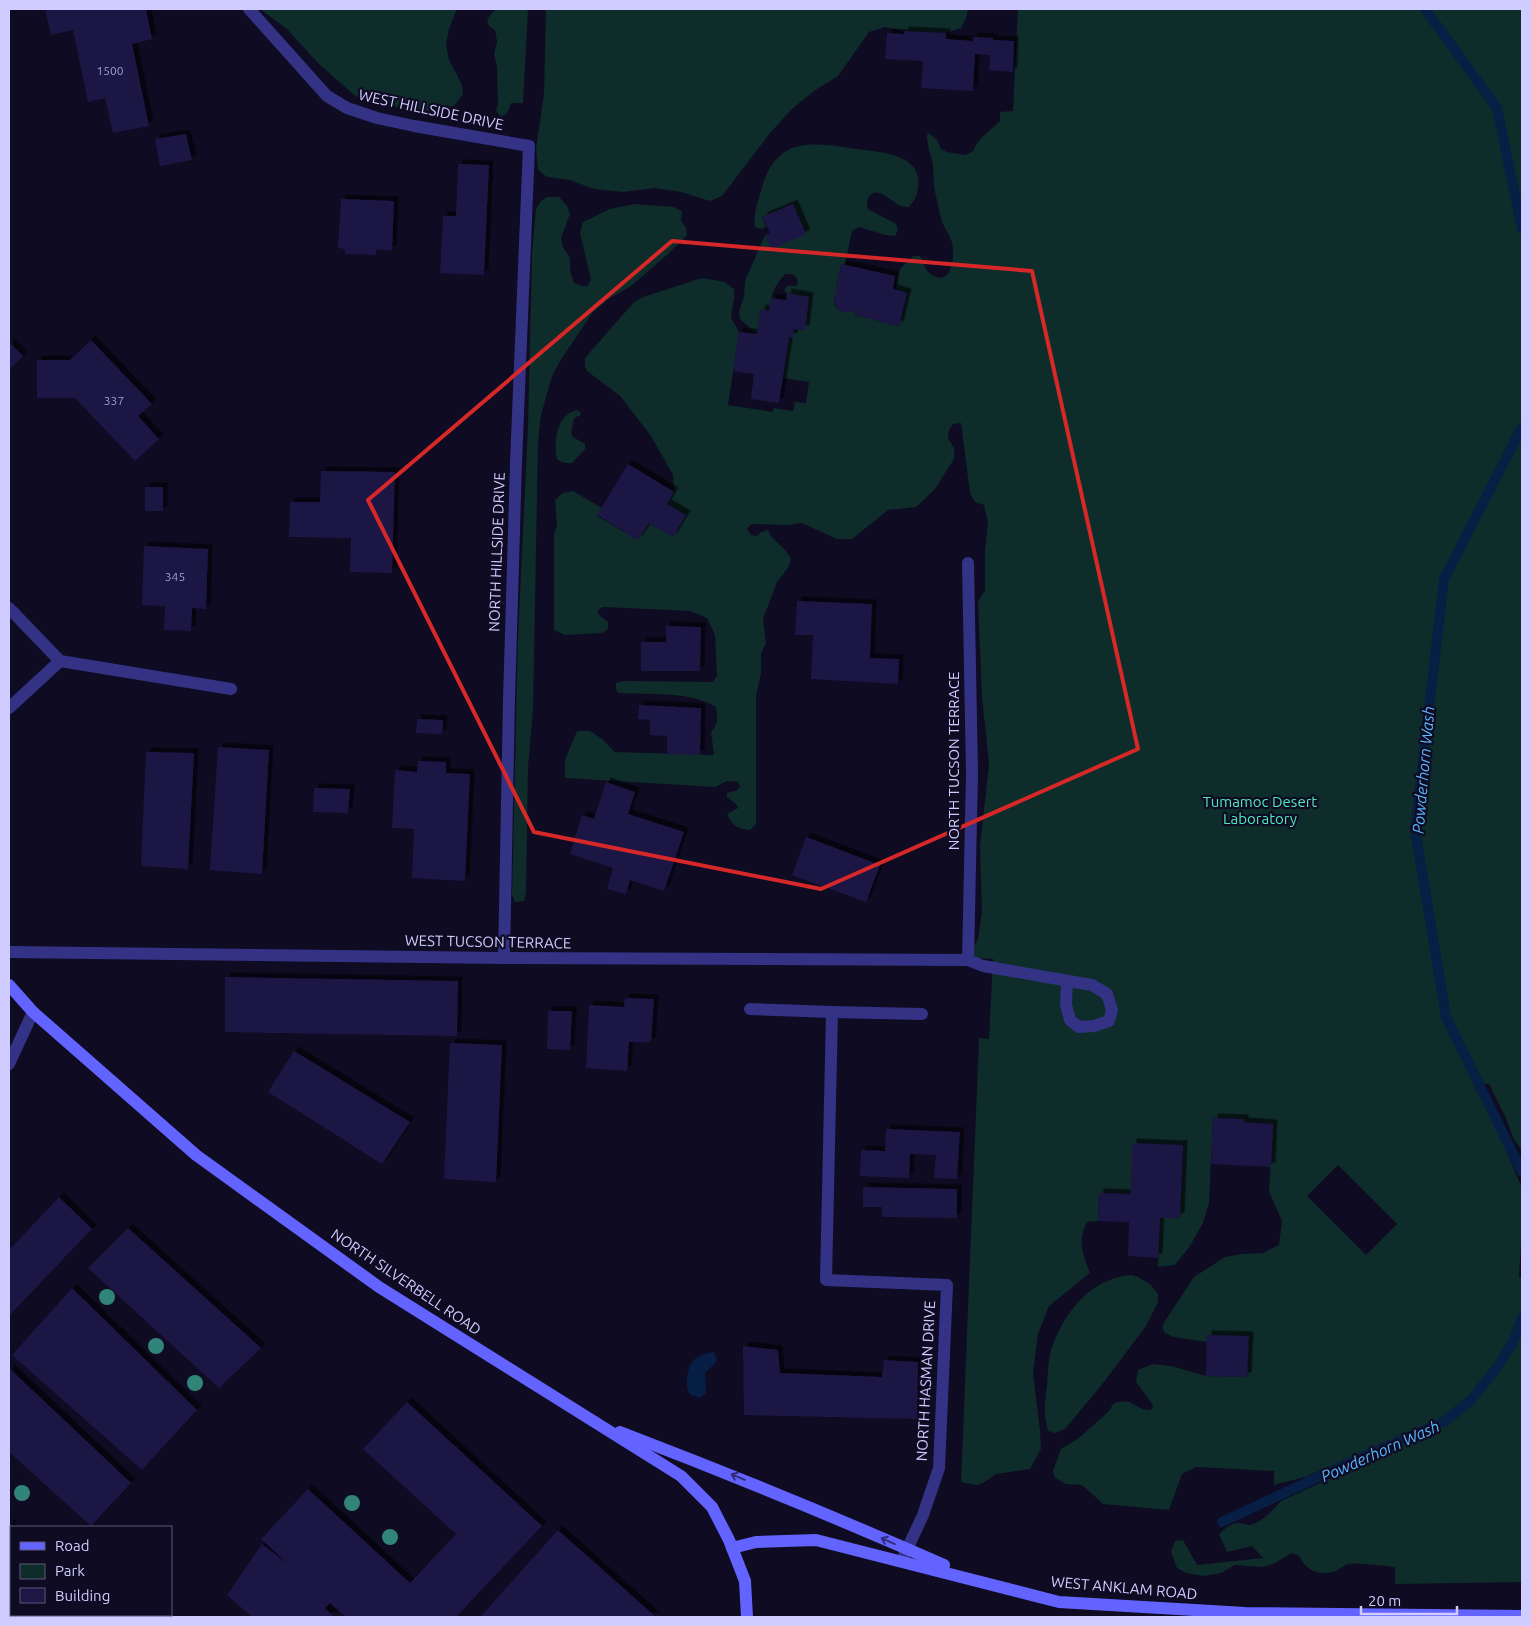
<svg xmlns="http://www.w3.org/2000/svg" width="1531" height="1626" viewBox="0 0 1531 1626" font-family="Ubuntu,sans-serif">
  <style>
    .green { fill: #0e2c2a; fill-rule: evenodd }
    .water { fill: #071f45 }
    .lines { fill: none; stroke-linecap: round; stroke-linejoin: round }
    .stream { stroke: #071f45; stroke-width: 10 }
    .building { fill: #1e1644; filter: url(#shadow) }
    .lane { stroke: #333285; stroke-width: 12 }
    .street { stroke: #333285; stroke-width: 12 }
    .secondary { stroke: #6363ff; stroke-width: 12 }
    .tree { fill: #318578 }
    .oneway { stroke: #302e7a }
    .marked { fill: none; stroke: #d62828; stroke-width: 4; stroke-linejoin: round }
    .labels { text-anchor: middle; stroke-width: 4.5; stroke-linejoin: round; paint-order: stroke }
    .number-label { font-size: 12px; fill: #a49ed0 }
    .street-label { font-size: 15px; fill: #d0ccff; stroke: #0e0b22 }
    .park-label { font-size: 15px; fill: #4de9be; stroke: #0e0b22 }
    .water-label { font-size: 16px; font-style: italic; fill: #5ab7ff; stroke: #0e0b22 }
  </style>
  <defs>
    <filter id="shadow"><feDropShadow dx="4.5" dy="-4.5" stdDeviation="0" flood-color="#0009"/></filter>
  </defs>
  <rect width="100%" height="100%" fill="#0e0b22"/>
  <!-- green -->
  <g class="green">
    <polygon points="260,9 457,9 449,29 446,44 449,60 462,85 463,94 454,106 429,111 369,103 353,94 318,63 287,29"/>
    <path d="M496,9H528L523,103H511C509,111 503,124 496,110L498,105L497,67L494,54L497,42L495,30C482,23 488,17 496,9Z"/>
    <polygon points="546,9 968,9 966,18 961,28 946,33 904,31 885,27 869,32 838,76 814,91 792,109 770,133 722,196 710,201 681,192 655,188 623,192 594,189 570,180 547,177 538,170 536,148 544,94"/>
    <path d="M1018,9H1522V1150L1514,1140L1505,1116L1489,1084H1473L1495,1125L1522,1188V1226L1519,1277L1522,1278V1582L1395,1584V1567C1386,1566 1354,1562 1348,1564C1345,1565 1341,1568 1338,1570C1321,1577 1307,1572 1299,1556L1292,1553L1273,1564L1263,1567L1235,1565L1221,1573L1204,1576L1186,1573L1177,1568L1171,1552L1175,1541L1183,1540L1197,1565L1263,1558L1252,1546L1227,1552L1219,1534C1225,1529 1231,1522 1239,1523C1243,1523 1246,1525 1250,1525C1263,1522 1273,1510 1281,1501L1399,1447V1437L1305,1477L1274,1485V1471L1196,1467L1182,1474L1169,1510L1103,1504L1082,1485L1066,1484L1055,1478L1053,1471L1061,1449L1079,1438L1109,1411L1113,1404C1134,1396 1133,1410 1151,1410L1153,1407L1151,1402L1136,1382L1138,1370L1153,1364L1171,1366L1206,1376L1247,1377L1249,1336L1208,1335L1207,1342L1173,1337L1165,1333L1162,1327L1165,1321L1194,1277L1225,1257L1242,1254L1263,1253L1279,1245L1282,1221L1269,1191L1273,1124L1244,1122V1119L1213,1118L1209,1203L1203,1223L1190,1246L1175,1265L1158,1267L1160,1218H1180L1183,1145L1133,1143L1131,1194L1099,1193L1098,1221L1087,1222C1077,1241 1083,1254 1090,1273L1049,1306L1038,1334L1033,1373L1040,1430L1041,1449L1030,1469L996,1474L983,1483L976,1485L961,1482L979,1038L989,1039L993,959L976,958L971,951L978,939L982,912L980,846L989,764L982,697L978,602L985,590V552L988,522L984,505L975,502L970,493L961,423L953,424L949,430L948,438L954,448V459L935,489L916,507L888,510L852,539H837L802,523L787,525L751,524L747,529L751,535L757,536L761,532L768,530C772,542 785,545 791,559L788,568L777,582L763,619L766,643L761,653V673L756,696V824L750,830C737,828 733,827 727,814L738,808L736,804L727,797V793L737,790L740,787L738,782L727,781L715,787L565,778V760L577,731H590L602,739L615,752L714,755L711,732C718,724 718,717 716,707C691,691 648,695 618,693L616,689V683L624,681L713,682L717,675L715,635L707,618L690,611L603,607L598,610V614L608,622V629L602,633L565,635L554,630V535L557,525L555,500L563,493L573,491L602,508L597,516L638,540L649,523L673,537L686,515L667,504L674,492L673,475L651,436L620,396L587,371L585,366V358L634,302L643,297L702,278L725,282L734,289V298L731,318L739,332L728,405L773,412V408L793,411L795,402L806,403L809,382L783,378L789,337L793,338L794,329L805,330L809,297L787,293L784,291L787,286H796L798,283L797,278L792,274H785C774,286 771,295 769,311L761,310L757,334L740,319L739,312L744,296L745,281L765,235L806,234L793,204L762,217L766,226C762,230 760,229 755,227C753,216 757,205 760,194C765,176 771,159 788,150C807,140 835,146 856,149C879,152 923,153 918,187C917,196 915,200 909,207C907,207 904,207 901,206C892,203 878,184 869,197C866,201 867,204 868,209L896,224L898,230L895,236L885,235L859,227L852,231L845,265H841L836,289L838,290C827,304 840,317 856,310L855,315L899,326L907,293L896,290C897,283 896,274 901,268C905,264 909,261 913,256H920C925,263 924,270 932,275C953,287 955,255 952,243C950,235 945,229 942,222C939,212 937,201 935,192C933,183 934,174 933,165C931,154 927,146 927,135L929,133L937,140L941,149L947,152L965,155L973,151C978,138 990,131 1000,121V112L1013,111ZM1338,1165L1397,1224L1366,1255L1307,1196Z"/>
    <polygon points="547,197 559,197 567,206 570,214 561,238 563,247 570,258 570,271 574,283 582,286 588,286 591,279 580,233 583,222 610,209 635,204 673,207 682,211 681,221 686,228 687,235 668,254 630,287 610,298 593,312 560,361 552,376 541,415 538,442 533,710 528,767 526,892 524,901 515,902 512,895 518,637 528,427 532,252 536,209 542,200"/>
    <path d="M577,410L580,412L581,415L574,418L571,433L573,437L585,444V449L572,463H565L557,460C554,441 555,416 577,410Z"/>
    <path d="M1131,1275L1138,1277L1150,1284L1158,1294V1302L1146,1326L1100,1387L1065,1429L1055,1433L1048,1431C1043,1413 1045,1403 1047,1385C1048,1374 1048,1361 1051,1350C1063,1314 1090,1278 1131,1275Z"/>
  </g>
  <!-- water -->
  <path class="water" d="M714,1352L717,1361L705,1373L706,1394L699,1398C698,1397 692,1395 691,1395C684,1389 687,1367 693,1361C698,1355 707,1353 714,1352Z"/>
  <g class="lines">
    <!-- stream -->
    <g class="stream">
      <polyline points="1425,9 1497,108 1522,229"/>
      <polyline points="1522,427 1444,579 1415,829 1446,1017 1522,1172"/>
      <polyline points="1222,1522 1355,1460 1445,1421 1471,1400 1499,1365 1514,1340 1522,1317"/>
    </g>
  </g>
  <!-- building -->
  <g class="building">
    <polygon points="45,9 146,9 152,39 132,44 149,126 113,133 105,98 88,102 73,30 51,35"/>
    <polygon points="904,31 946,33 946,39 973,41 973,37 993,38 993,40 1014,41 1013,72 989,70 990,55 975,54 973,91 921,88 923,61 885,59 887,33 904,34"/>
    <polygon points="186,134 192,160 160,166 155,139"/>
    <polygon points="458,164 489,165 484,275 440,273 443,216 456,216"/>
    <polygon points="341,199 394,201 392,250 376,250 376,255 345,254 345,249 338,248"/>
    <polygon points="793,204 806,234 772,249 765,235 770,233 762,217"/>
    <polygon points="841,264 895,276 893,289 907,293 899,326 855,315 856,310 845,313 837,308 834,300 835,294 838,290 836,290"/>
    <polygon points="787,293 809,297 805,330 794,329 793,338 789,337 779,403 751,399 754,374 733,371 739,332 757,334 761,309 769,311 771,298 786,300"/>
    <polygon points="91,340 152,404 138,416 159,439 135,461 75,398 37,398 37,360 70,360"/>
    <polygon points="9,342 23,356 9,370"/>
    <polygon points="628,464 674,492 667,504 686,515 673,537 649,523 638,540 597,515"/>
    <polygon points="321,471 395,472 392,573 350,572 351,538 289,537 290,502 320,502"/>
    <rect x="145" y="487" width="18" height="24"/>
    <polygon points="144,546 208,549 206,609 192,608 191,631 164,630 165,606 142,605"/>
    <polygon points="797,601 872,604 870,658 899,659 898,684 811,679 813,635 795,635"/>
    <polygon points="666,626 701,627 700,671 641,671 641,642 666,642"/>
    <polygon points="639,705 701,708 700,755 667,754 667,736 650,735 650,720 638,719"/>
    <polygon points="417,719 443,720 442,734 416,733"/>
    <polygon points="218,747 269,750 262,874 210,870"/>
    <polygon points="146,752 194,753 188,869 141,866"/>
    <polygon points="418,761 446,762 446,773 470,774 465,881 412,878 414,829 392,828 395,770 417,772"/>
    <polygon points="606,782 635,792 628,814 684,832 664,891 630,880 626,894 607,889 613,868 570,854 582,815 594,819"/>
    <polygon points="314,788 350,789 348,813 313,812"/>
    <polygon points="806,837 880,865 866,902 792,875"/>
    <polygon points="225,977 458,981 457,1036 225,1032"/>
    <polygon points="625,998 654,999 651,1042 629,1042 627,1071 586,1068 589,1005 624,1007"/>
    <polygon points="548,1011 572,1011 570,1050 547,1049"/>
    <polygon points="450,1043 502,1045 496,1182 444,1179"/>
    <polygon points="294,1051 410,1122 382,1164 268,1092"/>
    <polygon points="1213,1118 1244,1119 1244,1122 1273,1124 1271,1167 1211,1164"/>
    <polygon points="886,1129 960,1132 957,1179 934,1178 936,1155 910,1154 909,1178 860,1176 861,1150 885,1151"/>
    <polygon points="1132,1143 1183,1145 1180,1218 1160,1218 1158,1258 1128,1256 1129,1222 1098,1221 1099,1193 1131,1194"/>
    <polygon points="863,1187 957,1189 957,1218 882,1217 882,1207 863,1207"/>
    <polygon points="59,1197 92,1229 9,1316 9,1250"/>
    <polygon points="128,1228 261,1348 219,1388 88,1268"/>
    <polygon points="72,1288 197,1410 142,1470 12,1355"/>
    <polygon points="1207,1335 1249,1336 1247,1377 1206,1376"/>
    <polygon points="743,1346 778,1350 780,1373 882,1377 884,1360 918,1362 917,1419 744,1415"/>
    <polygon points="9,1368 131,1483 91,1526 9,1452"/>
    <polygon points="407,1402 542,1526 456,1617 346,1617 330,1603 325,1608 334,1617 252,1617 227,1595 262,1544 289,1565 261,1539 308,1489 410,1583 456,1534 363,1449"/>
    <polygon points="9,1523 14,1527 11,1527 11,1608 9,1606"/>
    <polygon points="558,1530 656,1617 480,1617"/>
  </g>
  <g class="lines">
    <!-- lane -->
    <g class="lane">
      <polyline points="60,661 231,689"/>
      <polyline points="968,960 983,966 1092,985 1107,994 1112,1010 1109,1021 1094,1026 1079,1027 1070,1020 1066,1005 1067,981"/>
    </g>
    <!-- street -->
    <g class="street">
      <polyline points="249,9 327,96 347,108 377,118 414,126 529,146 516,463 509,700 504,958"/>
      <polyline points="9,608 60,661 9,708"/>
      <polyline points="9,952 504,958 968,960 972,773 968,563"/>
      <polyline points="750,1009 832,1012 922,1014"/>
      <polyline points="832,1012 826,1280 947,1285 939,1468 923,1515 903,1558"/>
      <polyline points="9,1064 33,1012"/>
    </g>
    <!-- secondary -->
    <g class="secondary">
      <polyline points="9,985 33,1012 196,1155 379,1287 681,1476 712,1507 729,1540 745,1581 747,1617"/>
      <path d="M620,1432C730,1474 837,1518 944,1565"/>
      <polyline points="732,1548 756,1542 816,1540 1059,1602 1245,1613 1522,1616"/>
    </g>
  </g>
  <!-- trees -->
  <g class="tree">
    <circle cx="107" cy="1297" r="8"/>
    <circle cx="156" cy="1346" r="8"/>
    <circle cx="195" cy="1383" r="8"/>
    <circle cx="22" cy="1493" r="8"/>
    <circle cx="352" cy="1503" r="8"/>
    <circle cx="390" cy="1537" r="8"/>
  </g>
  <!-- one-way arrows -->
  <defs><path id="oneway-shaft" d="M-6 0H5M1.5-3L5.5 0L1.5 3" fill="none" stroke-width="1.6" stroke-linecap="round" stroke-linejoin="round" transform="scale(1.25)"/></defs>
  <g class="oneway">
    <use href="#oneway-shaft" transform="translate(738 1477) rotate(-157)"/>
    <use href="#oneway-shaft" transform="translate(888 1541) rotate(-156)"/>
  </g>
  <!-- marked area -->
  <path class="marked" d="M672,241L1032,271L1138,749L821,889L534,832L368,500Z"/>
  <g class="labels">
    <!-- number labels -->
    <g class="number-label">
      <text x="110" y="75">1500</text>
      <text x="114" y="405">337</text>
      <text x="175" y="581">345</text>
    </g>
    <!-- street labels -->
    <g class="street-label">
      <text transform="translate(431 110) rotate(12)" y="5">WEST HILLSIDE DRIVE</text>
      <text transform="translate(497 552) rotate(-88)" y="5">NORTH HILLSIDE DRIVE</text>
      <text transform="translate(954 761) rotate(-90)" y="5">NORTH TUCSON TERRACE</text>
      <text transform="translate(488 942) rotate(1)" y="5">WEST TUCSON TERRACE</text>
      <text transform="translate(406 1282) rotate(34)" y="5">NORTH SILVERBELL ROAD</text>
      <text transform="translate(926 1381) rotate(-87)" y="5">NORTH HASMAN DRIVE</text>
      <text transform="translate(1124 1588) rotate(5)" y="5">WEST ANKLAM ROAD</text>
    </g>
    <!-- park labels -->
    <g class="park-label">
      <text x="1260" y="807">Tumamoc Desert<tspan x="1260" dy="17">Laboratory</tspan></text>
    </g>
    <!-- water labels -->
    <g class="water-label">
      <text transform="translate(1423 770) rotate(-85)" y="6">Powderhorn Wash</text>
      <text transform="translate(1380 1451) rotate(-24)" y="6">Powderhorn Wash</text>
    </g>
  </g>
  <!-- border -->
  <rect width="1531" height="1626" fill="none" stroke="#d0ccff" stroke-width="20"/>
  <!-- legend -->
  <rect x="10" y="1526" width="162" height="90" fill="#0e0b22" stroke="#5c587a"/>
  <rect x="20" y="1542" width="25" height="8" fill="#6363ff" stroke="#5c587a"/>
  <text x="55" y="1551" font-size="15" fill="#d0ccff">Road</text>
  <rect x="20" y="1564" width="25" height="15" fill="#0e2c2a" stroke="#5c587a"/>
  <text x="55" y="1576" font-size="15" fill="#d0ccff">Park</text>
  <rect x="20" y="1588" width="25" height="15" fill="#1e1644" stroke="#5c587a"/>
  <text x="55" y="1601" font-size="15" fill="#d0ccff">Building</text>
  <!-- scale -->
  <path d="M1361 1606v8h96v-8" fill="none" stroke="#d0ccff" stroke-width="2.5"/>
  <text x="1368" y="1606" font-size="15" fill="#d0ccff" stroke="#0e0b22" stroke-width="4" paint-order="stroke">20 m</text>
</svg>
